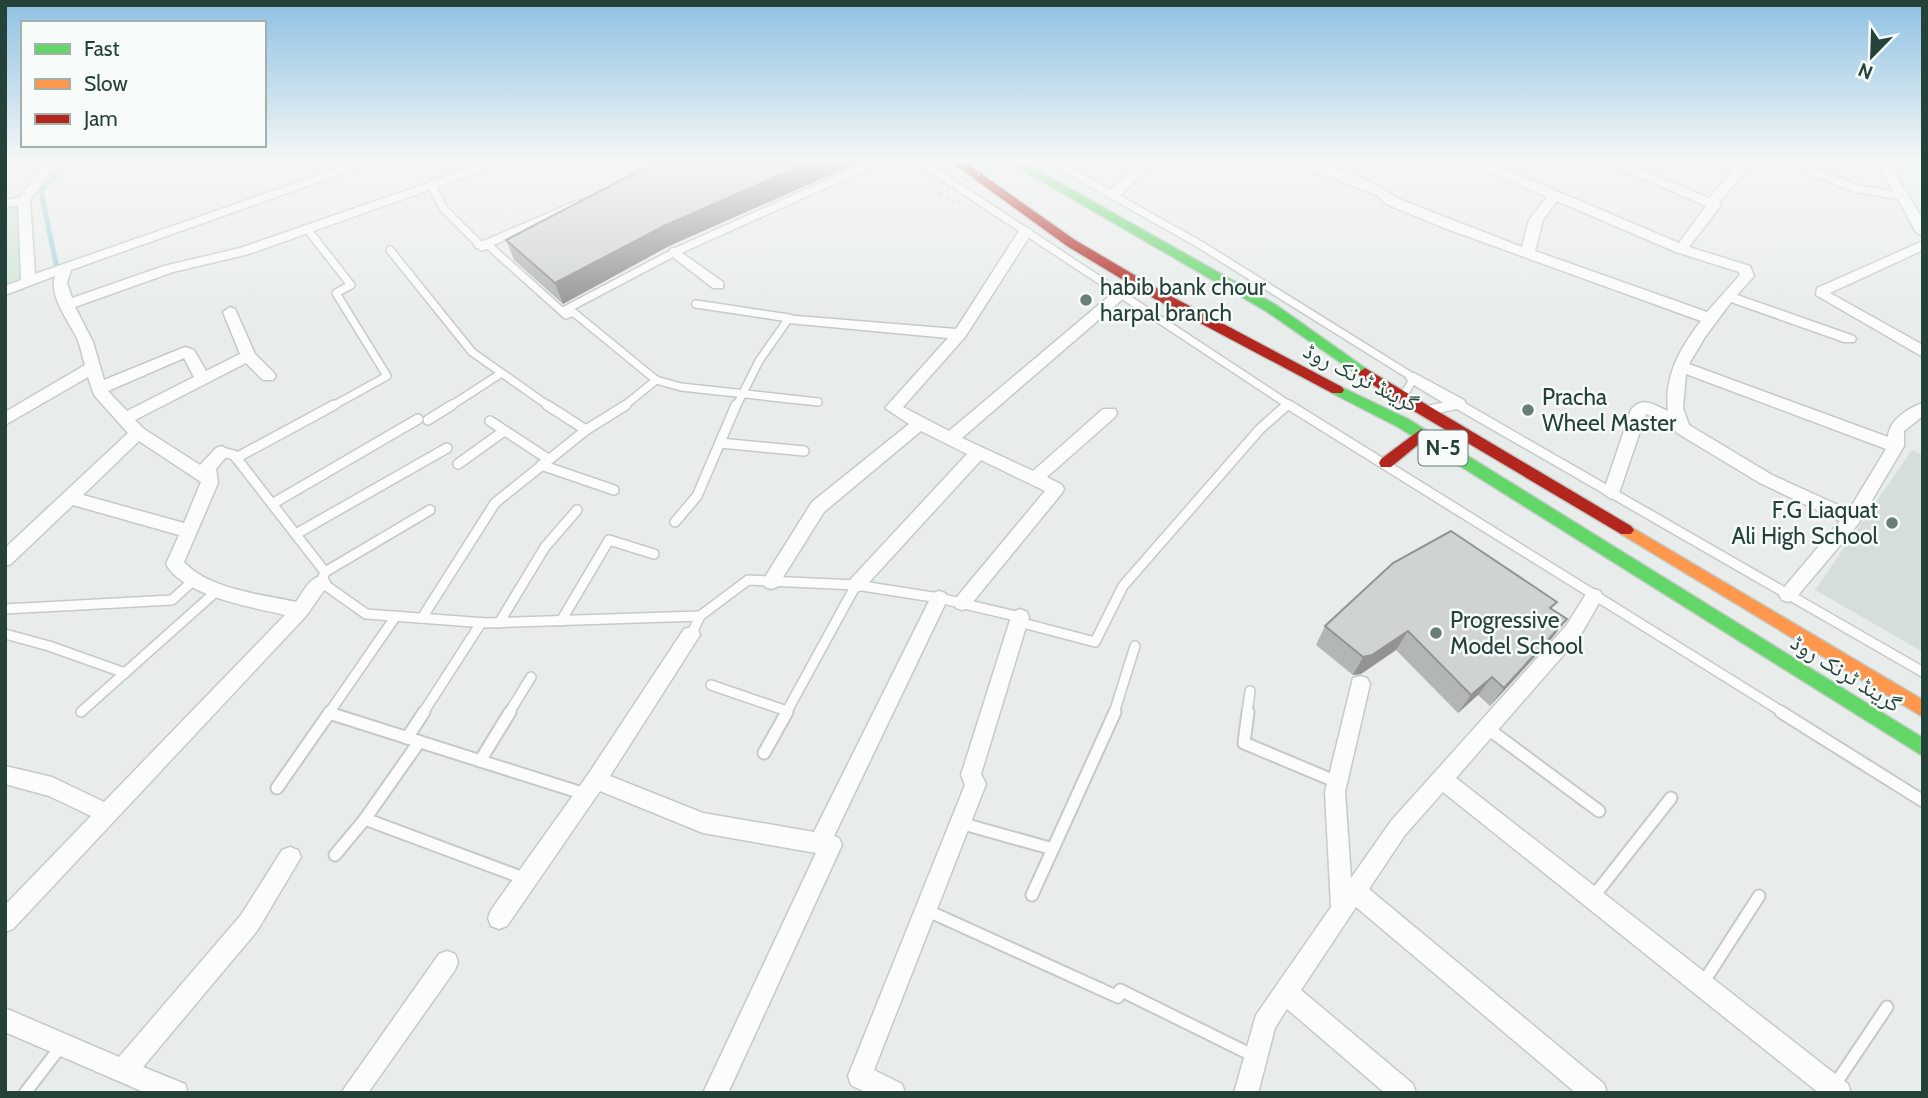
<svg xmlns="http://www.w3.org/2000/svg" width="1928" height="1098" viewBox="0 0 1928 1098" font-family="Cabin,'Noto Naskh Arabic',sans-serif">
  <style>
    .built { fill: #d6dedb }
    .green { fill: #d1e6d8 }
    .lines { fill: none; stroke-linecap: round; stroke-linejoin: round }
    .stream { stroke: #a9d4db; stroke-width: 5 }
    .lane-far2-casing { stroke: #c5cac8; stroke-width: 10 }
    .lane-far1-casing { stroke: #c5cac8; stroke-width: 12 }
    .lane-casing { stroke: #c5cac8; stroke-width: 15 }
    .street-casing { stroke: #c5cac8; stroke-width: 3 }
    .fast-casing { stroke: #c3ccc9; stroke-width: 3 }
    .slow-casing { stroke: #c3ccc9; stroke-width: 3 }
    .jam-casing { stroke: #c3ccc9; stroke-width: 3 }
    .path { stroke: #c3ccca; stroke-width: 2.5; stroke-dasharray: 2.5 4.5; stroke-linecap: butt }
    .lane-far2 { stroke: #fcfcfc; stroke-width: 7 }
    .lane-far1 { stroke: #fcfcfc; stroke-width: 9 }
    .lane { stroke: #fcfcfc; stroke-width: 11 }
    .street { fill: #fcfcfc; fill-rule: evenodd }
    .fast { fill: #63d668; fill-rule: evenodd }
    .slow { fill: #ff974d; fill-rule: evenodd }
    .jam { fill: #b3261e; fill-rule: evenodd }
    .path-bridge { stroke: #c3ccca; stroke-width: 2.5; stroke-dasharray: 2.5 4.5; stroke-linecap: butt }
    .wall { fill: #b2b6b5 }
    .shaded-wall { fill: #919493 }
    .building { fill: #cfd4d2; stroke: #919493; stroke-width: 2 }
    .poi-dot { fill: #697e78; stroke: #f7fbf9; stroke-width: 2.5 }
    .labels { text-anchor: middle; stroke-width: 5; stroke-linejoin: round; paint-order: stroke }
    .shield { fill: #f7fbf9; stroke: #637a73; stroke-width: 2 }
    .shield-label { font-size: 21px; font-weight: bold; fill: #24423a }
    .poi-label { font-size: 23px; fill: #24423a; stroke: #f7fbf9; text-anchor: start }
    .street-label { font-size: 23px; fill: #24423a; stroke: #f7fbf9 }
  </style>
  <rect width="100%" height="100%" fill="#e8edeb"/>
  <!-- built -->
  <polygon class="built" points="1912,450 1923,455 1923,652 1815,590"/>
  <!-- green -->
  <polygon class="green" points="18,199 28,282 5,291 5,202"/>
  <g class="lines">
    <!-- stream -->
    <polyline class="stream" points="58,274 41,191 70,161"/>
    <!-- lane-far2 casing -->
    <g class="lane-far2-casing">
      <g id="lane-far2">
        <polyline points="919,161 1292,407"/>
        <polyline points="1052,161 1199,244 1414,378 1403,396"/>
        <polyline points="431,185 444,209 482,247 488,245 566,315 573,312 656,380 681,387 818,402"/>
        <polyline points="5,204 24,200"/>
        <polyline points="307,229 351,285 336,293 387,376 331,407"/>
        <polyline points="390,250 472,352 550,407"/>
        <polyline points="696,304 789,318 759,361 736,407"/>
        <polyline points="563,311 675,252 877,161"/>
        <polyline points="449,407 500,374"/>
        <polyline points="623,407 656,380"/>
        <polyline points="1285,407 1288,404"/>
        <polyline points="1446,407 1458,404 1462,407"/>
      </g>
    </g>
    <!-- lane-far1 casing -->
    <g class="lane-far1-casing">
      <g id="lane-far1">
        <polyline points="547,405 586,430"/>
        <polyline points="1289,405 1784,713"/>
        <polyline points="1459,405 1923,672"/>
        <polyline points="1430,410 1454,405"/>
        <polyline points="428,420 452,405"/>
        <polyline points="490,421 548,459"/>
        <polyline points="720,443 804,451"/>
        <polyline points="222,452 234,455 325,572 321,582 366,614 486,623 700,616"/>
        <polyline points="236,458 334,405"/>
        <polyline points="458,464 504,431"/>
        <polyline points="541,465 614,490"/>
        <polyline points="272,504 418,419"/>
        <polyline points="675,522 697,496 736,405"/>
        <polyline points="296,534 447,448"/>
        <polyline points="325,572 430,510"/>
        <polyline points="5,609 172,600 194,580"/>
        <polyline points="422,618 495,503 586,430 626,405"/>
        <polyline points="561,621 609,540 654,554"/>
        <polyline points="1019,622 1095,642 1123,586 1260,429 1287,405"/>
        <polyline points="499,623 545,547 577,510"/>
        <polyline points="5,634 49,646 125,673"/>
        <polyline points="691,635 700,616 748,580 856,585 939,598 1020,617"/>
        <polyline points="711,685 787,711"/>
        <polyline points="81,712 219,589"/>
        <polyline points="329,713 396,616"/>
        <polyline points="423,713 481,623"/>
        <polyline points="509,713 531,677"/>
        <polyline points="786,713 856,585"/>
        <polyline points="1114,713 1135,646"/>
        <polyline points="1247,713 1250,691"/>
      </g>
    </g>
    <!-- lane casing -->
    <g class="lane-casing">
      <g id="lane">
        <polyline points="1248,712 1244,743 1337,782"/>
        <polyline points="1781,712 1923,801"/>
        <polyline points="329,713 585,794"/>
        <polyline points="1487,728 1599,811"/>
        <polyline points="407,738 424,712"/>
        <polyline points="764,753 787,712"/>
        <polyline points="480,761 510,712"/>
        <polyline points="277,788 330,712"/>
        <polyline points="365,819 526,879"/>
        <polyline points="960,823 1053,849"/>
        <polyline points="335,855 365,819 419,742"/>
        <polyline points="1032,895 1115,712"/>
        <polyline points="1593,897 1671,798"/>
        <polyline points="926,910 1118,997 1120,990 1254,1056"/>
        <polyline points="1703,983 1759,896"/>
        <polyline points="1834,1086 1887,1007"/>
        <polyline points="25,1093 62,1045"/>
      </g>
    </g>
    <!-- street casing -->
    <g class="street-casing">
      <g id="street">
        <path d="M46,161H59L30,200L35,274L359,161H378L71,270L67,283L72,298L164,266L240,248L491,161H510L249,254L173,272L75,307L93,342L104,380L185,347L194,350L206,371L240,354L223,312L230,307L235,309L255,354L273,372L276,376L273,380H263L246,363L135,420L144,429L200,465L216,448L222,446L230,452L216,469L218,483L184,562C210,590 261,594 296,602C304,591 312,572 327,577L330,582L306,616L13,929L5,932V905L91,816L49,796L5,784V766L52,777L104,802L285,615C252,607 183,596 166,564L179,535L73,505L11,564L5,566V548L128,433L94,395L88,377L5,425V412L85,365C83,358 81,350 79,343C72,324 48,298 55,276L5,295V286L21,280L18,200ZM184,358L194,377L127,411L108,391ZM139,441L201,482L184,523L83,495Z"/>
        <polygon points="1142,161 1156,161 1117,198 1107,198 1107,192"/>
        <path d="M1301,161C1323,161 1380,183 1396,198L1522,247L1529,220L1547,197L1468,161H1486L1679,243L1706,206L1602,161H1620L1709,198L1741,161H1754L1719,203L1721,205L1689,247L1750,266L1754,276L1737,295L1854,336L1856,339L1854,342H1844L1731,302L1705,337L1689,364L1888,437C1889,420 1908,408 1923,403V416L1904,431V446L1858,524L1794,600L1788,602L1782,600L1779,595L1782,590L1840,521L1760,483L1677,433L1673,427L1646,414L1619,493L1611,499L1603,493L1631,410C1642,395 1654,405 1668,411C1664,376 1680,348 1701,321L1447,229L1386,204L1377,195L1313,171ZM1557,201L1676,252L1739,272L1740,275L1707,312L1535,251L1543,220ZM1686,374L1886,449L1849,510L1772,475L1689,425L1683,408Z"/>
        <polygon points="1876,161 1888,161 1923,220 1923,236 1916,232 1898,199 1855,192 1804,172 1810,168 1862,186 1893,191"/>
        <polygon points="1915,161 1923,161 1923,168 1919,167"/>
        <polygon points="581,199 586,200 586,206 486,248 476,248 474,245"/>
        <polygon points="1026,227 1033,231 965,337 903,407 949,431 1114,292 1124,292 1124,298 962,438 1033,471 1103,409 1115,409 1117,413 1115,417 1047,477 1062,485 1064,489 1062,493 968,608 962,610 956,608 953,603 956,598 1045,491 981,460 862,590 856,592 850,590 847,585 850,580 967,454 921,431 824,512 777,587 771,589 765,587 762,582 765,577 812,502 909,424 885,408 948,338 789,323 784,321 782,318 784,315 956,329 1019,231"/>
        <polygon points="1923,241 1923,250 1830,293 1923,345 1923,357 1816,295 1817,288"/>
        <polygon points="675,248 723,282 723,288 713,288 670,255 670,249"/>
        <polygon points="1414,373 1464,400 1466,404 1464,408 1452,408 1409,382 1406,378"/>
        <polygon points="1594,589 1600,591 1603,596 1580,636 1456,778 1848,1084 1851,1093 1819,1093 1443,792 1405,835 1369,889 1604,1084 1607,1093 1576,1093 1356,907 1301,990 1413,1084 1416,1093 1385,1093 1287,1009 1275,1028 1258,1093 1234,1093 1256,1015 1331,907 1325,792 1353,678 1360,676 1367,678 1370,684 1345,792 1351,878 1391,821 1566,626 1588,591"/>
        <polygon points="939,591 945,593 948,598 834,836 839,838 842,845 728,1093 703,1093 816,853 703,833 600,791 507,926 499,929 491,926 488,918 491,910 589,773 684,629 691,627 698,629 700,635 610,776 703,813 814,832 933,593"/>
        <polygon points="1020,609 1027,612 1029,617 981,774 986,784 874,1070 902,1084 905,1093 867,1093 851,1085 848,1076 965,785 961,775 1011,617 1013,612"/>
        <polygon points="290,847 298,850 301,857 257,931 143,1067 185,1084 188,1093 146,1093 5,1032 5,1008 119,1057 241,915 282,850"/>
        <polygon points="447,951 455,954 458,962 455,970 368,1093 341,1093 439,954"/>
      </g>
    </g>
    <!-- fast casing -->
    <g class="fast-casing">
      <g id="fast">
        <polygon points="1007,161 1021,161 1276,305 1372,373 1365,378 1360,376 1266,311"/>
        <polygon points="1337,385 1408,419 1923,738 1923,756 1398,427 1332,393 1330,390"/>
      </g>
    </g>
    <!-- slow casing -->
    <g class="slow-casing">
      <polygon id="slow" points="1626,524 1923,700 1923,717 1621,534 1618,530 1621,526"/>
    </g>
    <!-- jam casing -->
    <g class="jam-casing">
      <g id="jam">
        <polygon points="950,161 963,161 1075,240 1165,293 1342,387 1344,390 1342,393 1332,393 1155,299 1067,246"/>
        <polygon points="1365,368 1631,526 1634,530 1631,534 1621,534 1397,401 1360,376 1358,373"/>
        <polygon points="1421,429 1428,434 1426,438 1391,467 1381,467 1379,463 1381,459"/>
      </g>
    </g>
    <!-- path -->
    <polyline class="path" points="940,194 955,203 959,201"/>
    <!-- lane-far2 -->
    <use href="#lane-far2" class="lane-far2"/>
    <!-- lane-far1 -->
    <use href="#lane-far1" class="lane-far1"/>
    <!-- lane -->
    <use href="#lane" class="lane"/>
    <!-- street -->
    <use href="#street" class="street"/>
    <!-- fast -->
    <use href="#fast" class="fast"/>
    <!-- slow -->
    <use href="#slow" class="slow"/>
    <!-- jam -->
    <use href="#jam" class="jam"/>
    <!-- path-bridge -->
    <polyline class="path-bridge" points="940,194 1005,161"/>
  </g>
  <!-- wall -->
  <g class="wall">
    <polygon points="855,164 669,246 563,304 514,260 506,240"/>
    <polygon points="1557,602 1551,609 1567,619 1552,638 1490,706 1478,695 1458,713 1396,650 1361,674 1353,675 1316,645 1325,626"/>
  </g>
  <!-- shaded-wall -->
  <g class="shaded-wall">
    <polygon points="812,161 855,161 855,164 669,246 563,304 555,283 664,226"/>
    <polygon points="1567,619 1552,638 1490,706 1504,688"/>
    <polygon points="1408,631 1396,650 1361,674 1353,675 1363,657"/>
    <polygon points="1492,677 1478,695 1458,713 1471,695"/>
  </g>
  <!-- building -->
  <g class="building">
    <polygon points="658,161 812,161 664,226 555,283 506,240"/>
    <polygon points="1451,531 1557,602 1550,608 1567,619 1504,688 1492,677 1471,695 1408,631 1372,655 1363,657 1325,626 1393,563"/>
  </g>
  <!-- sky -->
  <linearGradient id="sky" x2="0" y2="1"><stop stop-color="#8fc1e3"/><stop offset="0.51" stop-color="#f5f7f6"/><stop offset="1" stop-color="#f5f7f6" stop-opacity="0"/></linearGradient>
  <rect width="1928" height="315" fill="url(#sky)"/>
  <!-- markers -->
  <g class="poi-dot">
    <circle cx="1086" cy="300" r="7"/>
    <circle cx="1528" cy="410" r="7"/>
    <circle cx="1892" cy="523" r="7"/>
    <circle cx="1436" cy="633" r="7"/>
  </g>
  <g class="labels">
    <!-- shield labels -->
    <rect class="shield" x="1418.5" y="430.5" width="49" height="35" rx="5"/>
    <g class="shield-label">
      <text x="1443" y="455">N-5</text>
    </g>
    <!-- poi labels -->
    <g class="poi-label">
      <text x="1100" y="295">habib bank chour<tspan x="1100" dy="26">harpal branch</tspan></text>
      <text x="1542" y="405">Pracha<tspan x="1542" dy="26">Wheel Master</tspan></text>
      <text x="1878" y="518" text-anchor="end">F.G Liaquat<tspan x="1878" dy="26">Ali High School</tspan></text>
      <text x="1450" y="628">Progressive<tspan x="1450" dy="26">Model School</tspan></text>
    </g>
    <!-- street labels -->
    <g class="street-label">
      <text transform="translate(1361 377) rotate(27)" y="8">گرینڈ ٹرنک روڈ</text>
      <text transform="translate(1846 673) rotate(32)" y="8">گرینڈ ٹرنک روڈ</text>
    </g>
  </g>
  <!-- border -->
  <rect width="1928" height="1098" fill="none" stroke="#24423a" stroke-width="14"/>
  <!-- legend -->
  <rect x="21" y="21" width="245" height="126" fill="#f7fbf9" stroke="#a3b1ad" stroke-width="2"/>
  <rect x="35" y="44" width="35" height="10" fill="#63d668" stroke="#a3b1ad" stroke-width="2"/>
  <text x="84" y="56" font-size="21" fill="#24423a">Fast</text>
  <rect x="35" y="79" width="35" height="10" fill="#ff974d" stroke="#a3b1ad" stroke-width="2"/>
  <text x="84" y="91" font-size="21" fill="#24423a">Slow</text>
  <rect x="35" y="114" width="35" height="10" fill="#b3261e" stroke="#a3b1ad" stroke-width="2"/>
  <text x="84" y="126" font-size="21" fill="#24423a">Jam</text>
  <!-- north arrow -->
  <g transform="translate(1872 56) rotate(203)" stroke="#f7fbf9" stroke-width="5" paint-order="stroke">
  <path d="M0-5L12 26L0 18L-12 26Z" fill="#24423a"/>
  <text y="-10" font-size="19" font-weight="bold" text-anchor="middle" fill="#24423a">N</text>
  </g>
</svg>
